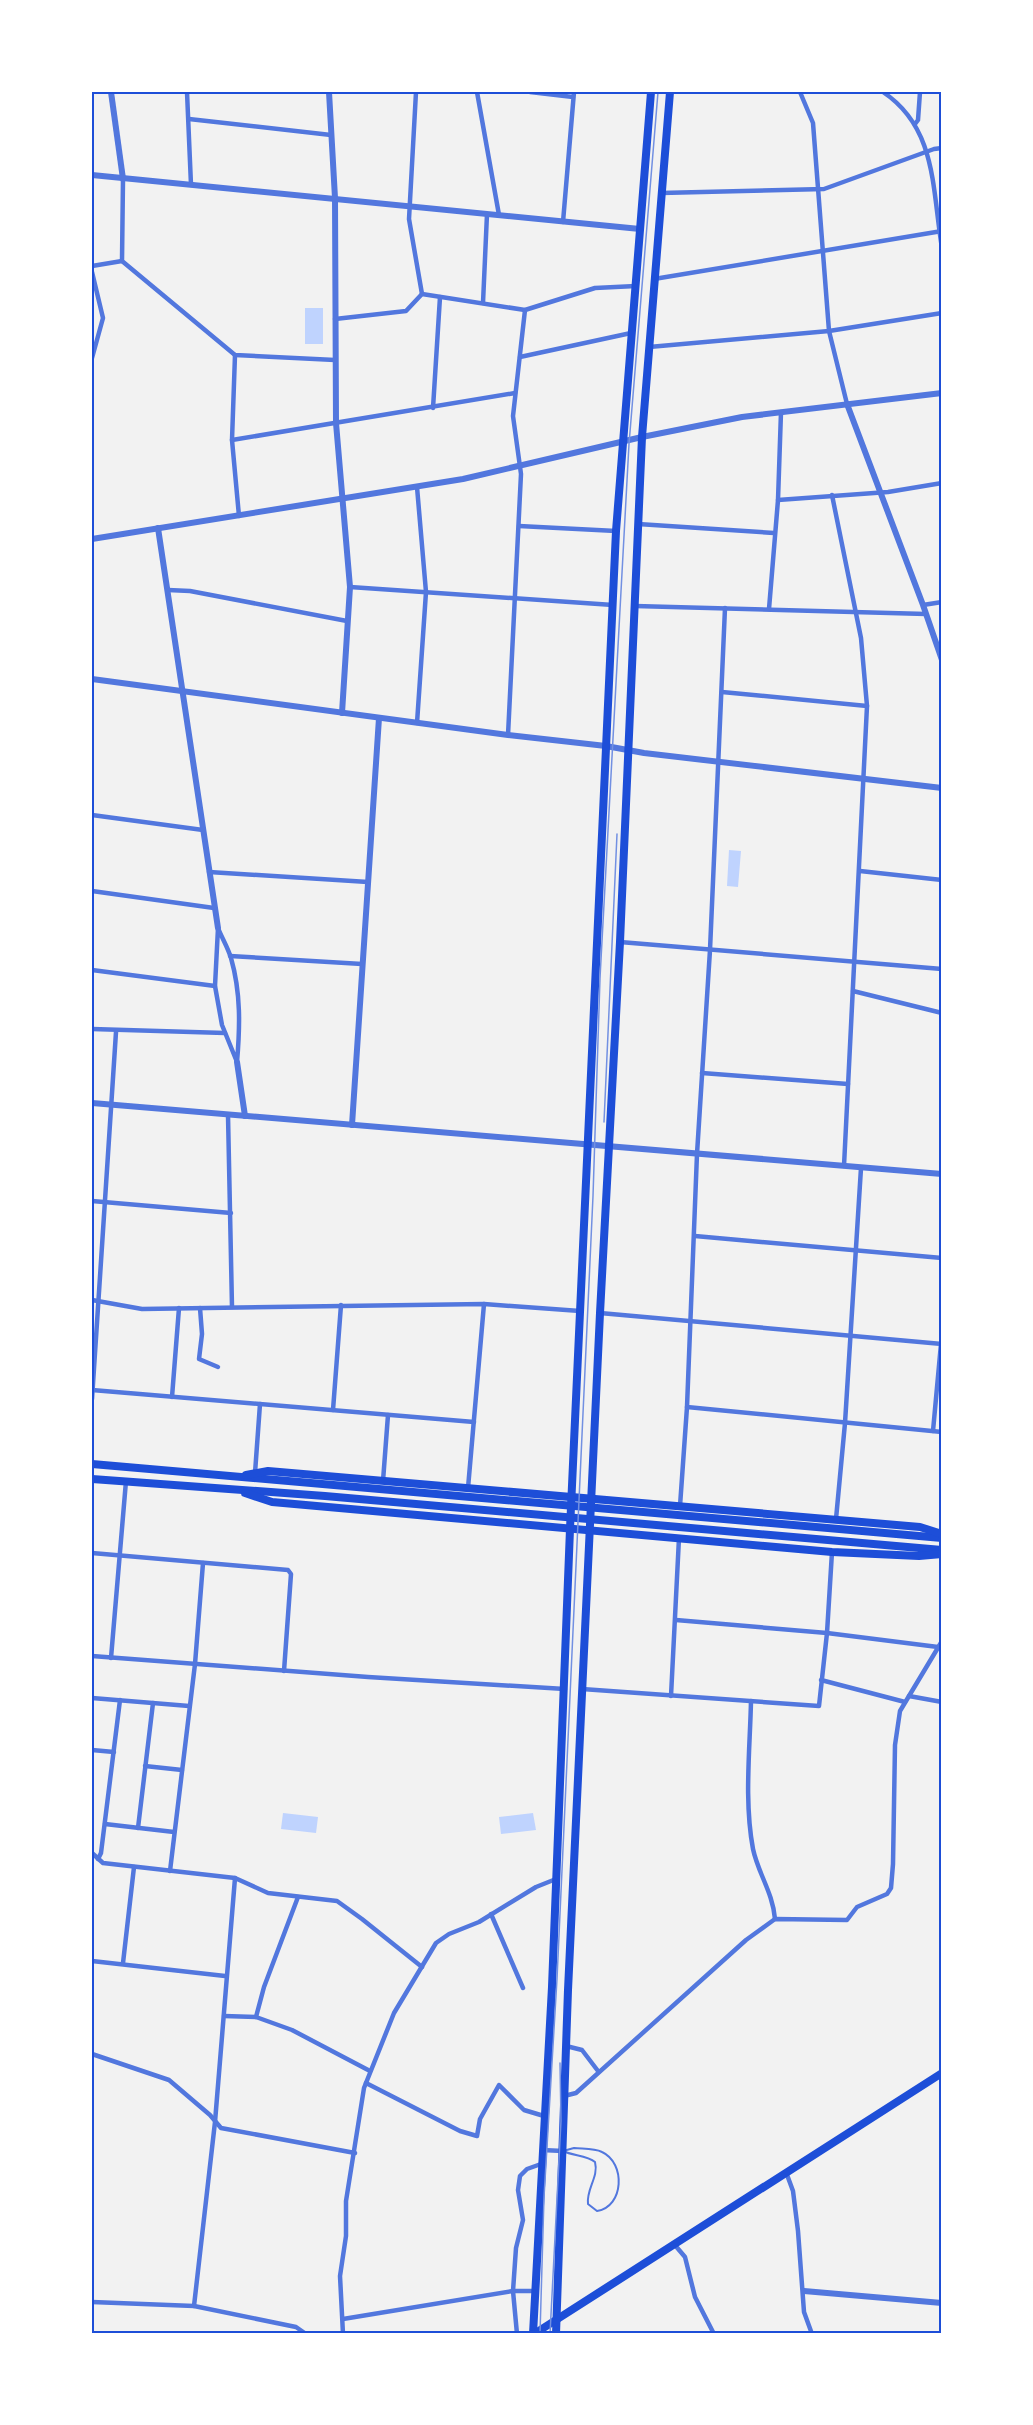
<svg xmlns="http://www.w3.org/2000/svg" width="1033" height="2425" viewBox="0 0 1033 2425" font-family="Figtree,sans-serif">
  <style>
    .water { fill: #bfd3fe }
    .lines { fill: none; stroke-linecap: round; stroke-linejoin: round }
    .service { stroke: #5277de; stroke-width: 2 }
    .minor { stroke: #5277de; stroke-width: 4.5 }
    .tertiary { stroke: #5277de; stroke-width: 6 }
    .primary { stroke: #1d4ed8; stroke-width: 8 }
    .tram { stroke: #7290e2; stroke-width: 1.5 }
    .neatline { fill: none; stroke: #1d4ed8; stroke-width: 2 }
  </style>
  <rect width="100%" height="100%" fill="#f2f2f2"/>
  <!-- water -->
  <g class="water">
    <rect x="305" y="308" width="18" height="36"/>
    <polygon points="729,850 741,851 738,887 727,886"/>
    <polygon points="283,1813 318,1817 316,1833 281,1829"/>
    <polygon points="533,1813 536,1830 501,1834 499,1817"/>
  </g>
  <g class="lines">
    <!-- service -->
    <path class="service" d="M574,2148C583,2149 594,2148 602,2152C626,2163 624,2207 597,2211L588,2204C586,2189 599,2177 595,2162C587,2155 573,2156 563,2151Z"/>
    <!-- minor -->
    <g class="minor">
      <polyline points="187,92 191,185"/>
      <polyline points="416,92 409,219 422,294"/>
      <polyline points="477,92 499,215"/>
      <polyline points="530,92 573,97"/>
      <polyline points="800,92 813,123 829,331 847,404"/>
      <path d="M883,92C937,128 932,189 942,248"/>
      <polyline points="189,119 331,135"/>
      <polyline points="915,124 918,120 920,92"/>
      <polyline points="123,179 122,261 128,266 235,355 335,360"/>
      <polyline points="661,193 824,189 934,149 942,148"/>
      <polyline points="563,222 574,92"/>
      <polyline points="92,266 122,261"/>
      <polyline points="92,272 103,318 92,358"/>
      <polyline points="654,279 942,231"/>
      <polyline points="483,303 487,214"/>
      <polyline points="335,319 406,311 422,294 525,310 595,288 636,286"/>
      <polyline points="649,347 829,331 942,313"/>
      <polyline points="235,355 232,440 239,516"/>
      <polyline points="520,357 631,333"/>
      <polyline points="433,408 440,297"/>
      <polyline points="232,440 515,393"/>
      <polyline points="417,487 426,592 417,723"/>
      <polyline points="832,495 861,638 867,706 844,1166"/>
      <polyline points="778,500 888,492 942,483"/>
      <polyline points="638,524 774,533"/>
      <polyline points="519,526 616,531"/>
      <polyline points="350,587 613,605"/>
      <polyline points="168,590 190,591 347,621"/>
      <polyline points="923,605 942,602"/>
      <polyline points="635,606 926,614"/>
      <polyline points="769,609 778,500 781,412"/>
      <polyline points="722,692 867,706"/>
      <polyline points="508,735 521,474 513,416 525,310"/>
      <polyline points="92,815 203,830"/>
      <polyline points="860,871 942,880"/>
      <polyline points="209,872 368,882"/>
      <polyline points="92,891 214,908"/>
      <path d="M218,928C222,938 228,948 231,958C241,993 240,1027 237,1062L222,1025L215,986Z"/>
      <polyline points="620,942 942,969"/>
      <polyline points="230,956 362,964"/>
      <polyline points="92,970 215,986"/>
      <polyline points="853,991 942,1013"/>
      <polyline points="92,1029 225,1033"/>
      <polyline points="702,1073 848,1084"/>
      <polyline points="228,1115 232,1307"/>
      <polyline points="92,1201 231,1213"/>
      <polyline points="695,1236 942,1258"/>
      <polyline points="92,1300 142,1309 484,1304 580,1311"/>
      <polyline points="200,1308 202,1334 199,1359 218,1367"/>
      <polyline points="600,1313 942,1344"/>
      <polyline points="92,1390 474,1422"/>
      <polyline points="172,1397 179,1308"/>
      <polyline points="92,1399 116,1032"/>
      <polyline points="687,1407 942,1432"/>
      <polyline points="333,1410 341,1305"/>
      <polyline points="933,1431 942,1333"/>
      <polyline points="255,1473 260,1404"/>
      <polyline points="383,1481 388,1415"/>
      <polyline points="468,1488 484,1304"/>
      <polyline points="680,1506 687,1407 697,1154 710,950 725,608"/>
      <polyline points="836,1519 845,1423 861,1168"/>
      <polyline points="92,1553 288,1570 291,1574 284,1671"/>
      <polyline points="676,1620 827,1633 938,1647"/>
      <polyline points="92,1656 368,1677 565,1689"/>
      <polyline points="111,1658 126,1481"/>
      <polyline points="821,1680 905,1702"/>
      <polyline points="582,1689 819,1706 827,1633 832,1552"/>
      <polyline points="671,1696 679,1538"/>
      <polyline points="909,1696 942,1702"/>
      <polyline points="92,1698 189,1706"/>
      <path d="M751,1701C750,1749 744,1801 753,1849C758,1873 773,1893 775,1919"/>
      <polyline points="92,1750 114,1752"/>
      <polyline points="145,1766 182,1770"/>
      <polyline points="105,1824 174,1832"/>
      <polyline points="138,1828 153,1703"/>
      <polyline points="92,1853 103,1863 235,1878 268,1893 337,1901 362,1919 422,1967"/>
      <polyline points="98,1859 101,1853 120,1700"/>
      <polyline points="170,1871 195,1664 203,1563"/>
      <polyline points="491,1914 523,1988"/>
      <polyline points="92,1961 225,1976"/>
      <polyline points="123,1963 134,1867"/>
      <polyline points="224,2016 256,2017 292,2030 370,2071"/>
      <polyline points="256,2017 264,1987 298,1897"/>
      <polyline points="566,2046 582,2050 598,2071"/>
      <polyline points="92,2054 169,2080 210,2115 221,2128 355,2153"/>
      <polyline points="366,2083 460,2131 477,2136 480,2119 499,2085 524,2110 544,2116"/>
      <polyline points="564,2096 576,2093 746,1940 775,1919 847,1920 857,1907 887,1894 891,1888 893,1864 895,1745 900,1711 942,1641"/>
      <polyline points="542,2150 563,2151"/>
      <polyline points="786,2172 793,2191 798,2231 804,2312 812,2334"/>
      <polyline points="674,2244 685,2257 695,2297 714,2334"/>
      <polyline points="92,2302 194,2306 296,2327 306,2334"/>
      <polyline points="194,2306 215,2122 235,1878"/>
      <polyline points="343,2319 513,2291 535,2291"/>
      <polyline points="343,2334 340,2276 346,2236 346,2201 364,2088 394,2013 436,1943 449,1934 479,1922 536,1887 556,1879"/>
      <polyline points="517,2334 513,2291 516,2248 523,2220 518,2190 520,2176 527,2169 541,2164"/>
    </g>
    <!-- tertiary -->
    <g class="tertiary">
      <polyline points="111,92 123,179"/>
      <polyline points="329,92 335,198 336,423 350,587 342,713"/>
      <polyline points="92,175 640,229"/>
      <polyline points="847,404 923,605 942,660"/>
      <polyline points="158,528 218,928"/>
      <polyline points="92,539 463,479 642,437 742,417 942,393"/>
      <polyline points="92,679 508,735 606,746 644,753 942,788"/>
      <polyline points="237,1062 245,1116"/>
      <polyline points="92,1103 942,1174"/>
      <polyline points="352,1125 379,718"/>
      <polyline points="804,2291 942,2303"/>
    </g>
    <!-- primary -->
    <g class="primary">
      <polyline points="92,1464 942,1538"/>
      <polyline points="246,1475 268,1471 920,1527 942,1534"/>
      <polyline points="92,1479 325,1496 942,1550"/>
      <polyline points="245,1493 272,1502 832,1552 919,1556 942,1554"/>
      <polyline points="533,2334 552,1987 570,1529 616,531 651,92"/>
      <polyline points="534,2334 942,2073"/>
      <polyline points="556,2334 568,1990 600,1313 620,942 642,437 670,92"/>
    </g>
    <!-- tram -->
    <g class="tram">
      <polyline points="604,1122 617,834"/>
      <polyline points="540,2334 544,2197 557,1979 593,1196 600,978 629,444 658,92"/>
      <polyline points="550,2334 561,2121 560,2063"/>
    </g>
  </g>
  <!-- border -->
  <rect width="1033" height="2425" fill="none" stroke="#ffffff" stroke-width="186"/>
  <rect x="93" y="93" width="847" height="2239" class="neatline"/>
</svg>
